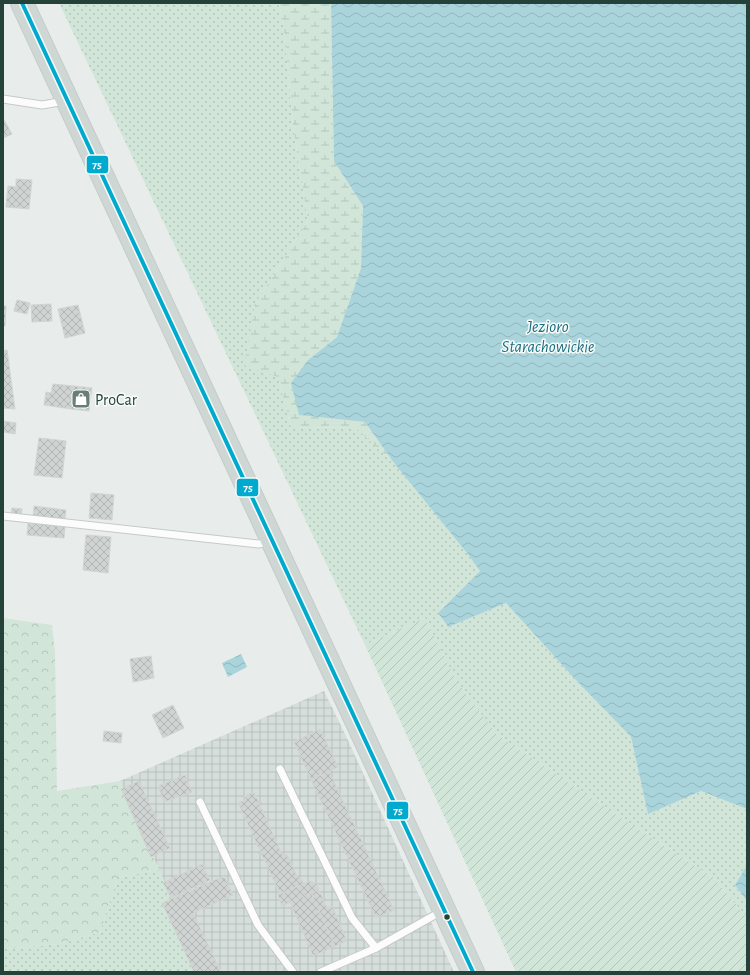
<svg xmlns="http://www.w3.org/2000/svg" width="750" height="975" viewBox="0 0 750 975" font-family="'Alegreya Sans',sans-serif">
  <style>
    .industrial { fill: url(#industrial-grid) }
    .grass { fill: url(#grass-dots) }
    .forest { fill: url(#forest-crowns) }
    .wetland { fill: url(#wetland-marsh) }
    .garden { fill: url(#garden-furrows) }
    .water { fill: url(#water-waves) }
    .building { fill: url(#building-cross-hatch); stroke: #d1d6d4 }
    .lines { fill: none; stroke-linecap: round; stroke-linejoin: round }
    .service-casing { stroke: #c5cac8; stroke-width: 9 }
    .primary-casing { stroke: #c3ccc9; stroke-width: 24 }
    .service { stroke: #fcfcfc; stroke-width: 7 }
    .primary { stroke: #cfd7d5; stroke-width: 22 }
    .bus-1-casing { stroke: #f7fbf9; stroke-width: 7 }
    .bus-1 { stroke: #00a9ce; stroke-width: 4 }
    .bus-dot { fill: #24423a; stroke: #f7fbf9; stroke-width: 1.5 }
    .labels { text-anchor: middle; stroke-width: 3; stroke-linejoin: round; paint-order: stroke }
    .poi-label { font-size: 16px; fill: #24423a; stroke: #f7fbf9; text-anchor: start }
    .water-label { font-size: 17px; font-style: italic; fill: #1c6f80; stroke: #f7fbf9 }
    .line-badge { stroke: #f7fbf9; stroke-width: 1.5 }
    .badge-label { font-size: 11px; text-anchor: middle; font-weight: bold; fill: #fff }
  </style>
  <defs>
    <pattern id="industrial-grid" width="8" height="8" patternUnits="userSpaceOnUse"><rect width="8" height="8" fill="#d6dedb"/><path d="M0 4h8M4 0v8" fill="none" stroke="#b8c0bd"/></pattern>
    <pattern id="grass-dots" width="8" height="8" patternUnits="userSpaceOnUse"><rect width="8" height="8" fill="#d1e6d8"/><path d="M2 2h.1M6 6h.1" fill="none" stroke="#b3c6ba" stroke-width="1.8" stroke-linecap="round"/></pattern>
    <pattern id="forest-crowns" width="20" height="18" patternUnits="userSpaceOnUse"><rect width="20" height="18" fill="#d1e6d8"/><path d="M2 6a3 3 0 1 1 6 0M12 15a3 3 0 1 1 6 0" fill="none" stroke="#b3c6ba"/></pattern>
    <pattern id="wetland-marsh" width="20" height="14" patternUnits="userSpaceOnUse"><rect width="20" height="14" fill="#d1e6d8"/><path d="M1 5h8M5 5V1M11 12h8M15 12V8" fill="none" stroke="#b3c6ba"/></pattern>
    <pattern id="garden-furrows" width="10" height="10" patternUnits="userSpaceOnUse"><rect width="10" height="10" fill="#d1e6d8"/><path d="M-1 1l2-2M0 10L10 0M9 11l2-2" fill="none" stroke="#b3c6ba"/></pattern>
    <pattern id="water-waves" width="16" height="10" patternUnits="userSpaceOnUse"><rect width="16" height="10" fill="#a9d4db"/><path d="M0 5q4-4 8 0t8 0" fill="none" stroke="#91b7bd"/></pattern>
    <pattern id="building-cross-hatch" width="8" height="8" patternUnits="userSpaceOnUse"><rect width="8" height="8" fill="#cfd4d2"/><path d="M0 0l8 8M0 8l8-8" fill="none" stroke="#b2b7b5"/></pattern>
  </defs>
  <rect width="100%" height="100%" fill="#e8edeb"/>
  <!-- industrial -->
  <polygon class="industrial" points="324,691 346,736 454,972 206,972 159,870 120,781"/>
  <!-- grass -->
  <g class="grass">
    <polygon points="59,3 279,3 285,37 293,126 308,221 255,304 278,377 291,427 356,428 394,463 467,553 480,571 438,613 447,627 506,603 574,678 631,737 648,813 701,791 747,809 747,865 735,885 747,901 747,918 714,878 621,818 496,734 456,680 425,618 365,645"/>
    <polygon points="159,870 206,972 3,972 3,949 59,944 100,932 118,877"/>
  </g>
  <!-- forest -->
  <polygon class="forest" points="3,618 52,625 55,652 57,791 120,781 159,870 118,877 100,932 59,944 3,949"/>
  <!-- wetland -->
  <polygon class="wetland" points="279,3 331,3 334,161 363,206 361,268 337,337 308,360 299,415 365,422 394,463 356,428 291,427 278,377 244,366 255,304 308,221 293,126 285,37"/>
  <!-- garden -->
  <polygon class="garden" points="425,618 456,680 496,734 621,818 714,878 747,918 747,972 516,972 365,645"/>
  <!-- water -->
  <g class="water">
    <polygon points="331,3 747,3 747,809 701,791 648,814 631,737 574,678 506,603 448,627 438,613 480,571 467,553 394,463 365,422 299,415 291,383 308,360 337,337 361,268 363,206 334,161"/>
    <polygon points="241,654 247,667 228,677 222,663"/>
    <polygon points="747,865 747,901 735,885"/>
  </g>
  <!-- building -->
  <g class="building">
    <polygon points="3,118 12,134 3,138"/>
    <polygon points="16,179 32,180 29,209 6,207 8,186 16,187"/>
    <polygon points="17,300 30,303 27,314 14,311"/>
    <polygon points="51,304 52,321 32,322 31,305"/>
    <polygon points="78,305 85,333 65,338 58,309"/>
    <polygon points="3,306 6,306 5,326 3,326"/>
    <polygon points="7,350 15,409 3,408 3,351"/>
    <polygon points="53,384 74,386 71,409 44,405 46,392 51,393"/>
    <polygon points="74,386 92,388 89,411 71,409"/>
    <polygon points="3,421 16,423 15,434 3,432"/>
    <polygon points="39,438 66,441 62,478 34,475"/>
    <polygon points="91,493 114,495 112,520 89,518"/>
    <polygon points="34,506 66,510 65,520 33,517"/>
    <polygon points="12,508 22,509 21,516 11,514"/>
    <polygon points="28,523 65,527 64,538 27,535"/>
    <polygon points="86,535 111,537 108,573 83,570"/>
    <polygon points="151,656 154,678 133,682 130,659"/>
    <polygon points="173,705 184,728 163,738 152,715"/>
    <polygon points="320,729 338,767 311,780 294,742"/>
    <polygon points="104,731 122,733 121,743 103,741"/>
    <polygon points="329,771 394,910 376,918 311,780"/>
    <polygon points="185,775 192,792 164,802 158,786"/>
    <polygon points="139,781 170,848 151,857 121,789"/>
    <polygon points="254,792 282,854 287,855 297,876 301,878 304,884 280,894 238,803 246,799 244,796"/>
    <polygon points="202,864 210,880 171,898 163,883"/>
    <polygon points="224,876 233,895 193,913 221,972 194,972 162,903"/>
    <polygon points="310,881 317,884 319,890 282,906 278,895"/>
    <polygon points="319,890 326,906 333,908 347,941 335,946 311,893"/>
    <polygon points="311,893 335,946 313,956 290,902"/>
  </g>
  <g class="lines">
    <!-- service casing -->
    <g class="service-casing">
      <g id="service">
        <polyline points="3,99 42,105 65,101"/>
        <polyline points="3,516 258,544 271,542"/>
        <polyline points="280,769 352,918 376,948 442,911"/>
        <polyline points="200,802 258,925 293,972"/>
        <polyline points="321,972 376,948"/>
      </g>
    </g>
    <!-- primary casing -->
    <g class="primary-casing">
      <polyline id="primary" points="22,3 473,972"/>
    </g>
    <!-- service -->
    <use href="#service" class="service"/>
    <!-- primary -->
    <use href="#primary" class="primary"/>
    <!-- bus-1 casing -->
    <g class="bus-1-casing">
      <polyline id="bus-1" points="22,3 473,972"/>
    </g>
    <!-- bus-1 -->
    <use href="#bus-1" class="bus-1"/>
  </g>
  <!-- icons -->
  <defs>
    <g id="shop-square" transform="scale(1)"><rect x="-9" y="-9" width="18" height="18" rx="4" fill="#697e78" stroke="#f7fbf9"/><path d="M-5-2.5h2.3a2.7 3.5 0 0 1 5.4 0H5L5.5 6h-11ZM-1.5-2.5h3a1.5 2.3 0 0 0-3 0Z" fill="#fff"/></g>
  </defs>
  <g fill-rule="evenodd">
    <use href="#shop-square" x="81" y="399"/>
  </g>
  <!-- markers -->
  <circle class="bus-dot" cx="447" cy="917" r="3.5"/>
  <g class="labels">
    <!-- poi labels -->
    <g class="poi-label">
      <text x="95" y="405">ProCar</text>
    </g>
    <!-- water labels -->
    <g class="water-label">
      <text x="548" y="332">Jezioro<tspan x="548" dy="20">Starachowickie</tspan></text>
    </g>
  </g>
  <g class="line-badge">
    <rect x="86" y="155" width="23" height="19" rx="4" fill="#00a9ce"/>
    <rect x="236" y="478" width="23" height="19" rx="4" fill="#00a9ce"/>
    <rect x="386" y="801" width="23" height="19" rx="4" fill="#00a9ce"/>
  </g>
  <g class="badge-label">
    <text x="97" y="168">75</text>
    <text x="248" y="491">75</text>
    <text x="398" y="814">75</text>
  </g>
  <!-- border -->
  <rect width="750" height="975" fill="none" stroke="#24423a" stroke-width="8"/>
</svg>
